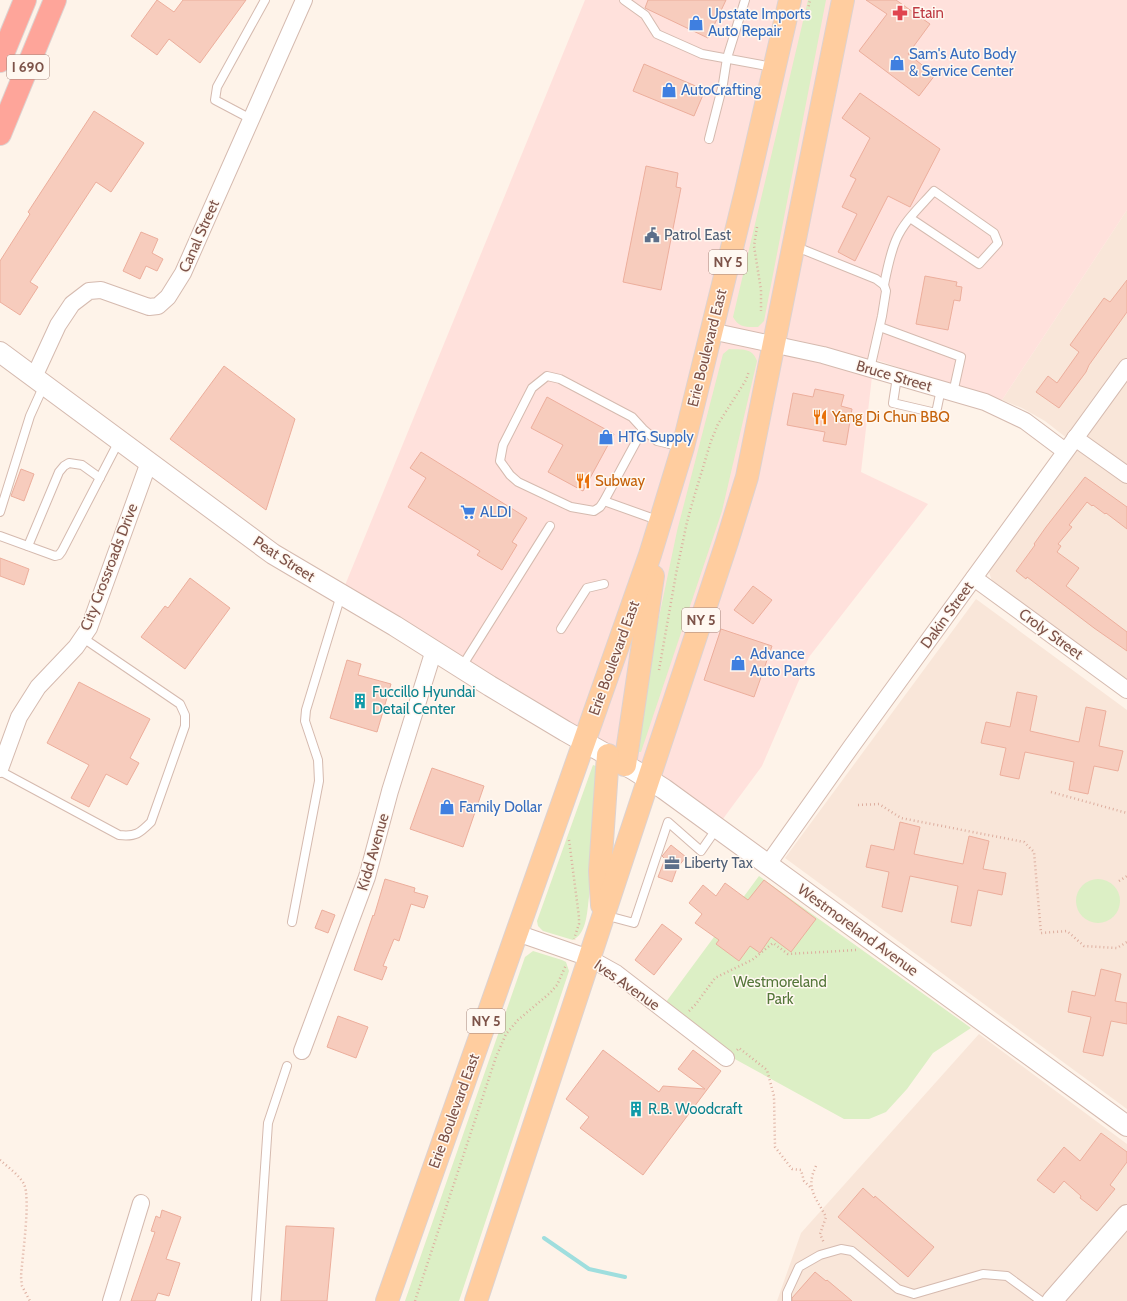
<svg xmlns="http://www.w3.org/2000/svg" width="1127" height="1301" viewBox="0 0 1127 1301" font-family="Cabin,sans-serif">
  <style>
    .residential { fill: #f9e6d9 }
    .commercial { fill: #ffe1dc }
    .green { fill: #dcefc5 }
    .lines { fill: none; stroke-linecap: round; stroke-linejoin: round }
    .stream { stroke: #9fdede; stroke-width: 4 }
    .building { fill: #f7ccbd; stroke: #ecae9c }
    .service-casing { stroke: #d5baaf; stroke-width: 10 }
    .minor-casing { stroke: #d5baaf; stroke-width: 18 }
    .tertiary-casing { stroke: #d5baaf; stroke-width: 22 }
    .primary-casing { stroke: #ddd2d0; stroke-width: 24 }
    .motorway-casing { stroke: #ddd2d0; stroke-width: 24 }
    .path { stroke: #ddae9f; stroke-width: 2.5; stroke-dasharray: 1 3; stroke-linecap: butt }
    .service { stroke: #fff; stroke-width: 8 }
    .minor { stroke: #fff; stroke-width: 16 }
    .tertiary { stroke: #fff; stroke-width: 20 }
    .primary { stroke: #ffcd9f; stroke-width: 22 }
    .motorway { stroke: #fea59a; stroke-width: 22 }
    .labels { text-anchor: middle; stroke-width: 3; stroke-linejoin: round; paint-order: stroke }
    .shield { fill: #fff8f1; stroke: #a4847b; stroke-width: 1 }
    .shield-label { font-size: 14px; font-weight: bold; fill: #7d5349 }
    .health-label { font-size: 15px; fill: #be3a42; stroke: #fff8f1; text-anchor: start }
    .shop-label { font-size: 15px; fill: #366cbe; stroke: #fff8f1; text-anchor: start }
    .service-label { font-size: 15px; fill: #4e5e75; stroke: #fff8f1; text-anchor: start }
    .street-label { font-size: 15px; fill: #7d5349; stroke: #fff8f1 }
    .food-label { font-size: 15px; fill: #c56008; stroke: #fff8f1; text-anchor: start }
    .culture-label { font-size: 15px; fill: #0d838f; stroke: #fff8f1; text-anchor: start }
    .park-label { font-size: 15px; fill: #55773a; stroke: #fff8f1 }
  </style>
  <rect width="100%" height="100%" fill="#fef3e9"/>
  <!-- residential -->
  <g class="residential">
    <polygon points="1127,210 1127,679 992,581 989,572 991,565 1077,446 1045,421 1022,408 1002,400"/>
    <polygon points="976,599 1127,710 1127,1109 785,858"/>
    <polygon points="979,1034 1127,1144 1127,1301 777,1301 801,1233"/>
  </g>
  <!-- commercial -->
  <polygon class="commercial" points="585,0 1127,0 1127,210 1002,400 976,394 874,359 861,472 928,504 809,657 762,766 717,827 341,595"/>
  <!-- green -->
  <g class="green">
    <path d="M808,0H826L764,321L758,327C746,327 739,328 733,317Z"/>
    <path d="M729,349C742,350 752,347 757,361L722,511L641,752H637L633,742L677,531L723,354Z"/>
    <path d="M593,765L596,766L600,771L589,897C587,912 587,933 573,940L543,931L538,926L537,921Z"/>
    <polygon points="759,876 971,1028 933,1053 907,1089 886,1112 869,1119 844,1119 733,1058 666,1002"/>
    <circle cx="1098" cy="901" r="22"/>
    <polygon points="533,951 562,960 566,962 569,971 459,1301 405,1301 525,957"/>
  </g>
  <g class="lines">
    <!-- stream -->
    <polyline class="stream" points="544,1238 589,1269 625,1277"/>
  </g>
  <!-- building -->
  <g class="building">
    <polygon points="157,0 174,12 183,0 246,0 200,63 169,39 157,55 131,36"/>
    <polygon points="648,0 726,0 708,38 645,8"/>
    <polygon points="866,0 896,0 930,24 908,54 935,75 919,96 859,51 887,14"/>
    <polygon points="644,64 705,90 694,116 633,91"/>
    <polygon points="860,93 940,149 910,207 888,196 855,261 838,252 857,214 842,207 856,179 850,176 870,138 842,118"/>
    <polygon points="94,111 144,143 111,192 96,182 30,282 38,287 20,315 0,302 0,261 30,214 28,212"/>
    <polygon points="646,166 678,173 676,187 681,188 661,290 623,282"/>
    <polygon points="141,232 158,239 152,253 163,259 157,271 146,266 140,279 123,271"/>
    <polygon points="925,276 957,282 956,286 962,287 960,301 954,300 948,330 916,324"/>
    <polygon points="1127,280 1127,312 1089,365 1086,372 1059,408 1036,392 1048,376 1057,383 1079,352 1070,345 1104,298 1110,302"/>
    <polygon points="224,366 295,419 266,510 170,439"/>
    <polygon points="815,389 844,395 841,406 852,409 846,445 823,441 825,432 787,425 793,393 813,397"/>
    <polygon points="547,397 614,434 583,491 548,472 563,445 531,428"/>
    <polygon points="421,452 527,518 512,542 517,545 502,570 477,555 480,551 408,507 426,478 410,468"/>
    <polygon points="21,469 34,474 24,501 11,496"/>
    <polygon points="1085,477 1127,507 1127,529 1106,513 1105,514 1093,505 1092,506 1087,502 1069,525 1072,527 1058,544 1061,546 1057,552 1079,568 1066,586 1127,632 1127,651 1094,628 1027,577 1026,579 1016,571 1035,545 1034,544 1046,527"/>
    <polygon points="0,558 29,569 24,585 0,576"/>
    <polygon points="190,578 230,608 185,669 141,637 165,606 168,608"/>
    <polygon points="753,586 772,600 753,624 734,610"/>
    <polygon points="721,629 772,646 754,697 704,680"/>
    <polygon points="347,660 361,664 358,675 391,684 377,732 330,718"/>
    <polygon points="79,682 150,719 130,758 139,763 127,785 106,774 89,807 71,798 89,765 47,743"/>
    <polygon points="1017,692 1037,696 1030,731 1079,742 1086,707 1106,711 1099,746 1123,751 1118,771 1094,766 1088,794 1069,790 1074,762 1025,752 1019,779 1000,775 1006,748 981,743 986,722 1010,727"/>
    <polygon points="432,768 484,786 463,847 410,829"/>
    <polygon points="900,822 920,827 914,854 963,864 969,836 989,841 983,869 1006,873 1002,895 978,890 971,926 951,922 958,886 910,876 902,912 882,907 889,872 866,867 871,845 894,850"/>
    <polygon points="671,845 686,857 677,868 672,882 658,877 665,859 662,856 663,855"/>
    <polygon points="385,879 415,888 414,892 428,896 424,908 411,904 399,941 394,939 383,966 387,967 382,980 354,970 373,915 374,916"/>
    <polygon points="764,880 816,919 791,952 771,937 760,953 750,946 739,961 716,944 719,940 695,923 702,914 689,903 703,885 716,896 725,883 748,900"/>
    <polygon points="322,910 335,915 328,933 315,928"/>
    <polygon points="662,924 682,939 654,975 635,960"/>
    <polygon points="1101,969 1121,974 1115,1001 1127,1003 1127,1024 1111,1021 1103,1056 1083,1052 1091,1017 1068,1012 1072,991 1095,996"/>
    <polygon points="338,1016 368,1027 356,1058 327,1047"/>
    <polygon points="603,1050 659,1092 663,1086 705,1089 678,1069 693,1050 721,1071 643,1175 580,1128 589,1117 566,1099"/>
    <polygon points="1101,1133 1127,1152 1127,1162 1110,1185 1115,1189 1097,1211 1080,1198 1081,1196 1064,1181 1054,1193 1037,1180 1064,1147 1080,1161"/>
    <polygon points="863,1188 874,1198 875,1196 934,1247 908,1277 838,1217"/>
    <polygon points="162,1210 181,1217 166,1259 180,1263 169,1296 158,1293 155,1301 131,1301 155,1232 151,1231 156,1216 160,1218"/>
    <polygon points="286,1226 334,1228 327,1301 281,1301"/>
    <polygon points="815,1272 826,1281 827,1280 852,1301 792,1301 792,1298"/>
  </g>
  <g class="lines">
    <!-- service casing -->
    <g class="service-casing">
      <g id="service">
        <polyline points="624,0 645,15 657,34 702,54 773,67"/>
        <polyline points="251,119 215,100 217,87 265,0"/>
        <polyline points="709,139 723,84 727,58 745,0"/>
        <polyline points="794,246 876,279 884,285 886,291 882,316 870,369"/>
        <path d="M884,285C887,270 890,254 896,240C904,221 921,206 934,191L994,233L998,243L979,264L910,218"/>
        <polyline points="880,327 961,357 953,393"/>
        <polyline points="897,377 893,403 936,413 941,389"/>
        <polyline points="643,429 604,501 600,507 594,511 571,507 518,482 510,475 500,461 503,445 532,388 547,376 560,379 632,417 643,429 657,441 682,447"/>
        <polyline points="604,501 660,521"/>
        <polyline points="0,512 30,416 44,385"/>
        <polyline points="0,536 55,556 59,555 62,551 119,441"/>
        <polyline points="28,546 59,472 64,466 69,463 82,465 100,478"/>
        <polyline points="561,629 587,588 604,584"/>
        <polyline points="461,668 550,526"/>
        <path d="M0,771L119,835C136,837 140,833 151,822L185,726V715L180,704L83,638"/>
        <polyline points="604,915 634,923 668,822 701,851 717,828"/>
        <polyline points="292,922 319,781 318,760 305,721 306,710 341,595"/>
        <polyline points="256,1301 268,1123 287,1066"/>
        <polyline points="787,1301 787,1293 799,1267 820,1255 841,1249 852,1251 898,1289 914,1294 983,1274 1007,1276 1041,1301"/>
      </g>
    </g>
    <!-- minor casing -->
    <g class="minor-casing">
      <g id="minor">
        <polyline points="711,331 823,355 985,402 1025,421 1065,451"/>
        <polyline points="34,377 58,325 72,304 89,291 101,290 149,307 158,306 168,297 183,273 304,0"/>
        <polyline points="1075,438 1127,475"/>
        <polyline points="974,578 1127,690"/>
        <polyline points="0,769 19,717 38,687 76,647 89,628 149,462"/>
        <polyline points="768,864 851,747 1127,367"/>
        <polyline points="517,933 589,958 616,973 726,1058"/>
        <polyline points="302,1051 367,877 390,791 434,650"/>
        <polyline points="111,1301 141,1203"/>
      </g>
    </g>
    <!-- tertiary casing -->
    <g class="tertiary-casing">
      <g id="tertiary">
        <polyline points="0,352 273,554 395,626 490,686 565,731 634,770 664,789 1127,1126"/>
        <polyline points="1052,1301 1127,1215"/>
      </g>
    </g>
    <!-- primary casing -->
    <g class="primary-casing">
      <g id="primary">
        <polyline points="625,765 653,576"/>
        <polyline points="602,905 600,871 608,755"/>
        <polyline points="387,1301 650,555 683,447 746,191 790,0"/>
        <polyline points="476,1301 727,542 747,477 843,0"/>
      </g>
    </g>
    <!-- motorway casing -->
    <g class="motorway-casing">
      <g id="motorway">
        <polyline points="0,61 25,0"/>
        <polyline points="0,134 55,0"/>
      </g>
    </g>
    <!-- path -->
    <g class="path">
      <polyline points="806,18 810,0"/>
      <polyline points="757,227 754,246 761,290 761,311"/>
      <polyline points="659,670 676,574 687,522 694,497 711,441 718,424 746,380 749,371"/>
      <polyline points="1051,792 1127,813"/>
      <polyline points="858,805 879,804 901,818 1024,842 1034,852 1041,933 1067,931 1084,946 1117,948 1127,942"/>
      <polyline points="569,840 579,917 579,924 574,939"/>
      <polyline points="1119,881 1127,876"/>
      <polyline points="689,1011 696,1004 715,978 752,960 773,943 788,954 856,950"/>
      <polyline points="737,1050 739,1048 767,1070 774,1096 775,1147 792,1169 801,1170 804,1181 811,1188"/>
      <path d="M0,1160C8,1167 19,1175 24,1184C31,1199 22,1258 21,1277L22,1286L30,1301"/>
      <path d="M816,1166C805,1189 816,1197 826,1217L820,1234L824,1243"/>
      <polyline points="415,1301 496,1057 506,1034 518,1020 550,993 557,985 566,965"/>
    </g>
    <!-- service -->
    <use href="#service" class="service"/>
    <!-- minor -->
    <use href="#minor" class="minor"/>
    <!-- tertiary -->
    <use href="#tertiary" class="tertiary"/>
    <!-- primary -->
    <use href="#primary" class="primary"/>
    <!-- motorway -->
    <use href="#motorway" class="motorway"/>
  </g>
  <!-- icons -->
  <defs>
    <g id="pharmacy-bare" transform="scale(1.2)"><path d="M-2-6h4v4h4v4h-4v4h-4v-4h-4v-4h4Z" fill="#e0444e" stroke="#fff8f1" stroke-width="2.5" paint-order="stroke"/></g>
    <g id="shop-bare" transform="scale(1.2)"><path d="M-5-2.5h2.3a2.7 3.5 0 0 1 5.4 0H5L5.5 6h-11ZM-1.5-2.5h3a1.5 2.3 0 0 0-3 0Z" fill="#3f7fe0" stroke="#fff8f1" stroke-width="2.5" paint-order="stroke"/></g>
    <g id="civic-bare" transform="scale(1.2)"><path d="M-.6-6.5H3V-4.5H.6V-3L4-1V1h2V6H-6V1h2V-1L-.6-3ZM-1.2 2.5V6h2.4V2.5Z" fill="#5c6f8a" stroke="#fff8f1" stroke-width="2.5" paint-order="stroke"/></g>
    <g id="restaurant-bare" transform="scale(1.2)"><path d="M-5-6h1v4h1v-4h1v4h1v-4h1v5L-1.5 .5V6h-2V.5L-5-1ZM5-6V6H3V1.5H1.5Q1.5-4 5-6Z" fill="#e8710a" stroke="#fff8f1" stroke-width="2.5" paint-order="stroke"/></g>
    <g id="supermarket-bare" transform="scale(1.2)"><path d="M-6-5.5h2.5l.6 2H6L4.5 2H-2.5L-4.4-4H-6ZM-1.5 3.2a1.3 1.3 0 1 0 .1 0ZM3 3.2a1.3 1.3 0 1 0 .1 0Z" fill="#3f7fe0" stroke="#fff8f1" stroke-width="2.5" paint-order="stroke"/></g>
    <g id="building-bare" transform="scale(1.2)"><path d="M-4-6H4V6H1V3H-1V6H-4ZM-2.5-4.3h1.7v1.8h-1.7ZM.8-4.3h1.7v1.8H.8ZM-2.5-1h1.7V.8h-1.7ZM.8-1h1.7V.8H.8Z" fill="#0f9aa8" stroke="#fff8f1" stroke-width="2.5" paint-order="stroke"/></g>
    <g id="office-bare" transform="scale(1.2)"><path d="M-6-3h4V-5.5h4V-3h4V5H-6ZM-1-4.5V-3h2v-1.5ZM-6 0V1H6V0Z" fill="#5c6f8a" stroke="#fff8f1" stroke-width="2.5" paint-order="stroke"/></g>
  </defs>
  <g fill-rule="evenodd">
    <use href="#pharmacy-bare" x="900" y="13"/>
    <use href="#shop-bare" x="696" y="23"/>
    <use href="#shop-bare" x="897" y="63"/>
    <use href="#shop-bare" x="669" y="90"/>
    <use href="#civic-bare" x="652" y="235"/>
    <use href="#restaurant-bare" x="820" y="417"/>
    <use href="#shop-bare" x="606" y="437"/>
    <use href="#restaurant-bare" x="583" y="481"/>
    <use href="#supermarket-bare" x="468" y="512"/>
    <use href="#shop-bare" x="738" y="663"/>
    <use href="#building-bare" x="360" y="701"/>
    <use href="#shop-bare" x="447" y="807"/>
    <use href="#office-bare" x="672" y="863"/>
    <use href="#building-bare" x="636" y="1109"/>
  </g>
  <g class="labels">
    <!-- shield labels -->
    <g class="shield">
      <rect x="7" y="55" width="42" height="24" rx="3"/>
      <rect x="709" y="250" width="38" height="24" rx="3"/>
      <rect x="682" y="608" width="38" height="24" rx="3"/>
      <rect x="467" y="1009" width="38" height="24" rx="3"/>
    </g>
    <g class="shield-label">
      <text x="28" y="72">I 690</text>
      <text x="728" y="267">NY 5</text>
      <text x="701" y="625">NY 5</text>
      <text x="486" y="1026">NY 5</text>
    </g>
    <!-- health labels -->
    <g class="health-label">
      <text x="912" y="18">Etain</text>
    </g>
    <!-- shop labels -->
    <g class="shop-label">
      <text x="708" y="19">Upstate Imports<tspan x="708" dy="17">Auto Repair</tspan></text>
      <text x="909" y="59">Sam's Auto Body<tspan x="909" dy="17">&amp; Service Center</tspan></text>
      <text x="681" y="95">AutoCrafting</text>
      <text x="618" y="442">HTG Supply</text>
      <text x="480" y="517">ALDI</text>
      <text x="750" y="659">Advance<tspan x="750" dy="17">Auto Parts</tspan></text>
      <text x="459" y="812">Family Dollar</text>
    </g>
    <!-- service labels -->
    <g class="service-label">
      <text x="664" y="240">Patrol East</text>
      <text x="684" y="868">Liberty Tax</text>
    </g>
    <!-- street labels -->
    <g class="street-label">
      <text transform="translate(199 236) rotate(-66)" y="5">Canal Street</text>
      <text transform="translate(707 348) rotate(-76)" y="5">Erie Boulevard East</text>
      <text transform="translate(894 376) rotate(16)" y="5">Bruce Street</text>
      <text transform="translate(284 559) rotate(33)" y="5">Peat Street</text>
      <text transform="translate(109 567) rotate(-69)" y="5">City Crossroads Drive</text>
      <text transform="translate(947 615) rotate(-54)" y="5">Dakin Street</text>
      <text transform="translate(1051 634) rotate(36)" y="5">Croly Street</text>
      <text transform="translate(614 658) rotate(-70)" y="5">Erie Boulevard East</text>
      <text transform="translate(373 852) rotate(-74)" y="5">Kidd Avenue</text>
      <text transform="translate(858 930) rotate(36)" y="5">Westmoreland Avenue</text>
      <text transform="translate(627 985) rotate(35)" y="5">Ives Avenue</text>
      <text transform="translate(454 1111) rotate(-70)" y="5">Erie Boulevard East</text>
    </g>
    <!-- food labels -->
    <g class="food-label">
      <text x="832" y="422">Yang Di Chun BBQ</text>
      <text x="595" y="486">Subway</text>
    </g>
    <!-- culture labels -->
    <g class="culture-label">
      <text x="372" y="697">Fuccillo Hyundai<tspan x="372" dy="17">Detail Center</tspan></text>
      <text x="648" y="1114">R.B. Woodcraft</text>
    </g>
    <!-- park labels -->
    <g class="park-label">
      <text x="780" y="987">Westmoreland<tspan x="780" dy="17">Park</tspan></text>
    </g>
  </g>
</svg>
